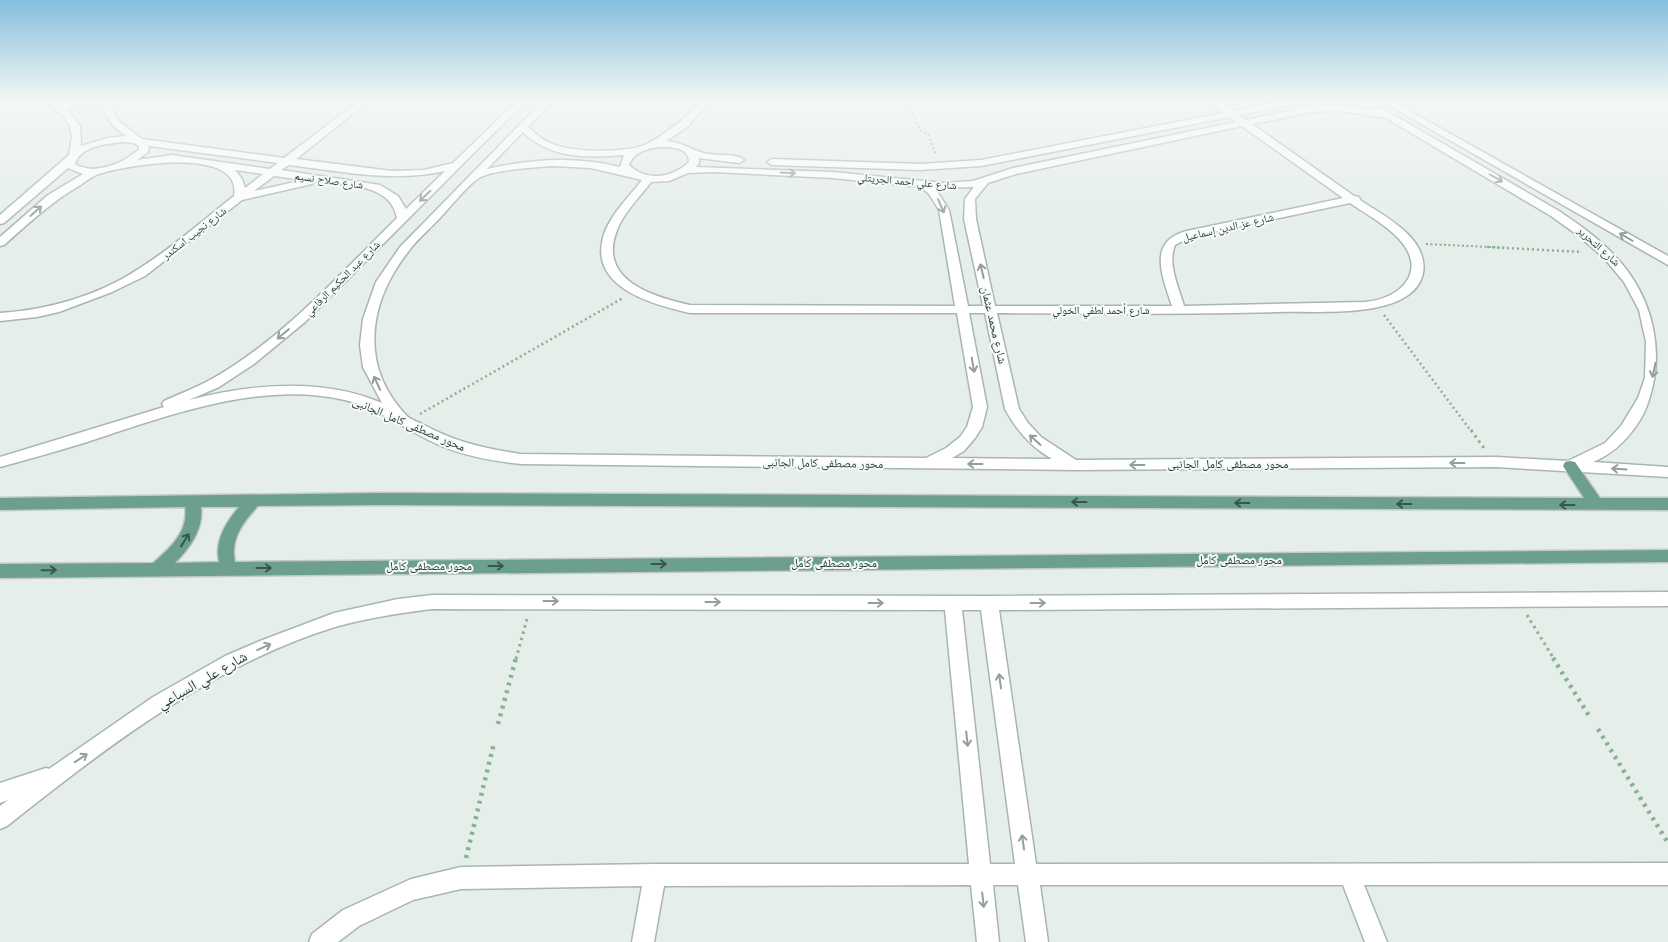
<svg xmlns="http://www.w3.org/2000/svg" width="1668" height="942" viewBox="0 0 1668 942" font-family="Quicksand,'Noto Naskh Arabic',sans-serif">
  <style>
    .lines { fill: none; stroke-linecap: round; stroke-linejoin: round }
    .minor-casing { stroke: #a8b6af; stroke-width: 3 }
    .major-casing { stroke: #c2c9c6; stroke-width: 3 }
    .path-far3 { stroke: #88af9e; stroke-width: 2; stroke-dasharray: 2 2.5; stroke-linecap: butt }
    .path-far2 { stroke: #88af9e; stroke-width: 2.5; stroke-dasharray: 2 3; stroke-linecap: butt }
    .path-far1 { stroke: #88af9e; stroke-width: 3; stroke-dasharray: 2.5 4; stroke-linecap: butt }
    .path { stroke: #88af9e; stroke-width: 4.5; stroke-dasharray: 3 5; stroke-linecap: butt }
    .minor { fill: #fff; fill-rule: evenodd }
    .major { fill: #6da08c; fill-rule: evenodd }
    .oneway { stroke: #929f9a }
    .oneway2 { stroke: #37574b }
    .labels { text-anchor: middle; stroke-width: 4; stroke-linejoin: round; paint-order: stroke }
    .far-street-label { font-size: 11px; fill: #253f35; stroke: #f6faf7 }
    .street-label { font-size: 12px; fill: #253f35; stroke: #f6faf7 }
    .near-street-label { font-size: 15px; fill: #253f35; stroke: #f6faf7 }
  </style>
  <rect width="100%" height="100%" fill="#e5eee9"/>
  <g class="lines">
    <!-- minor casing -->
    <g class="minor-casing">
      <g id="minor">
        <path d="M46,101L69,103L95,101L94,103L66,108L80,126L81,146L108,138L126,136C113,127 104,116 100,101H109L114,113L119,121L142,139L284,158L359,101H369L296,159L392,171L424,170L453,163L517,101H526L305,322L254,364L219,387L189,400C252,384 321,377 382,403L363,367L360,345L363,319L376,282L400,247L543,101H553L528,127C535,133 541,139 550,143C572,153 631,154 651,142C671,130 686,118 701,101H710L687,127L666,141C684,142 693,152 709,154C719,156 736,153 744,160L739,163L699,158V163L696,167L833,172L944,183L973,181L1013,168L1236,122L1230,117L981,166L920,170L772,165L767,162L772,159L920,164L981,160L1223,113L1209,101H1219L1233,111L1284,101H1302L1297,104L1239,115L1246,120L1312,106L1340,105L1376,110L1380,107L1559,211C1578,224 1597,237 1613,254C1655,297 1668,358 1644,413C1632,435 1617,452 1593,462L1668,467V477L1496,467L1076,470L521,464C493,461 463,456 437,444C406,430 378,408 345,400C261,380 166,416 87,442C58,451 29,459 0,467V457L164,407L162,404L164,401C179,394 195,388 210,380C282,340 339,275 397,218C391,182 341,185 313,181L312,184L242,200L145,276L112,292L59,312L37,317L0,321V313C47,310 97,296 137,270C171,249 202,221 234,196C243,145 125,165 99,174C92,176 85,182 79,186C51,202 28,224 4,245L0,246V237L48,195L83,174L68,168L4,223L0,224V215L69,155L72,137L70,126L65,118ZM1340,111L1386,118L1551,216L1579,236L1604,258L1624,282L1639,310L1646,342L1645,378L1638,398L1621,426L1605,443L1568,461L1496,457L1076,460L1041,437L1028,423L1019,409L997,313C1091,314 1185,314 1278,312C1314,311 1375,316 1405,297C1414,292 1421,283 1423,273C1429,238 1384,216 1360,200L1359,197L1354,196L1252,124L1312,112ZM1242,126L1343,198L1187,231C1146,241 1163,278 1172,306H995L976,219L975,199L988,183L1016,174ZM523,132C550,159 589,158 624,155L620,167C576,156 531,159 487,169ZM122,142L134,143L139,146V149C124,163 95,176 75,164C80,146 107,144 122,142ZM149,146L278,163L270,169L172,155L137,160L148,152ZM659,147C671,147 689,147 689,162C672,178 647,182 629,165C634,152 646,149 659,147ZM289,165C340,171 393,183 445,171L406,209L398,196L380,185L281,170ZM553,166L591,168L642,180C629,197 611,214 604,234C587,287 651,304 690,313H957L973,407L967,427L960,437L946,448L926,458L521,454C486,449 455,442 424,425C419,422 411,420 407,416C359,367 368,303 408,252C415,242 425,233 434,224C446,213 466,186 479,178C492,170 537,167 553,166ZM235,170L263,174L245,188L242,179ZM715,172L833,178L921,187L929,194L939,210L955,306L690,305C654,297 599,281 616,233C622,214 639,198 651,182L669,181L688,173ZM274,176L304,180L254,191ZM974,187L965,199L964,219L983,306H968L949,210L935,188ZM1350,203C1366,214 1385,224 1398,238C1429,270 1402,299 1365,302L1184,306C1179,288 1167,264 1175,245L1190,237ZM969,313H985L1005,409C1017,431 1031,447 1052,459L952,458L964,451L975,438L982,427L987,407Z"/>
        <polygon points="1381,101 1392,101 1668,256 1668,265"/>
        <path d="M1668,592V606L999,610L1036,864L1668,863V885H1364L1387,942H1365L1343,885H1040L1048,942H1026L1018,885H993L999,942H977L971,885L664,886L654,942H632L642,886L461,889L413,900L359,926L338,942H309L312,934L343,910L411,879L461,867L655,864H969L945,610L432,609C400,613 366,618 335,627C214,664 105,748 7,826L0,829V806L8,800L0,803V783L46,768L49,769L153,697L225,656L260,641L334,613L398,599L432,595L989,596ZM962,610H981L1015,864H990Z"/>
      </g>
    </g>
    <!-- major casing -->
    <g class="major-casing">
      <path id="major" d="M1570,461L1575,462L1600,498H1668V510L379,505L258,506C243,522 230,539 235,562L1668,550V562L0,578V564L153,563C169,549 189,532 185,507L0,510V498L379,493L1584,498L1563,466L1565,462ZM201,507H239C226,522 214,541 219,562L175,563C189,549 204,529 201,507Z"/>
    </g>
    <!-- path-far3 -->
    <g class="path-far3">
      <polyline points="908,101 920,130 928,135 936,154"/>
      <polyline points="1426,244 1511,248"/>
    </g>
    <!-- path-far2 -->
    <g class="path-far2">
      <polyline points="1487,247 1582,252"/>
      <polyline points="1384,315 1471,431"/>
      <polyline points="420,414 623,298"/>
    </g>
    <!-- path-far1 -->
    <g class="path-far1">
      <polyline points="1471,430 1484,448"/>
      <polyline points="1527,615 1554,659"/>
      <polyline points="516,659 527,619"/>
    </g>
    <!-- path -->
    <g class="path">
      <polyline points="1553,658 1591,719"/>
      <polyline points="498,724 516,658"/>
      <polyline points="1598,729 1668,843"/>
      <polyline points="466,858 494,743"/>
    </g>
    <!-- minor -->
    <use href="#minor" class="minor"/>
    <!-- major -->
    <use href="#major" class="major"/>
  </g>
  <!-- one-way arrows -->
  <defs><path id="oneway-shaft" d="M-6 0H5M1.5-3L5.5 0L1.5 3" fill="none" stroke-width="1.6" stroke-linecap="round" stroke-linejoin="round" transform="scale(1.25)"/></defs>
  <g class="oneway">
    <use href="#oneway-shaft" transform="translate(788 173) rotate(3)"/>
    <use href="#oneway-shaft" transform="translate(1496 178) rotate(30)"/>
    <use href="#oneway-shaft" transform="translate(425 196) rotate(136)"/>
    <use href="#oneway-shaft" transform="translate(941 206) rotate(66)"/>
    <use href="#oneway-shaft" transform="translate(36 211) rotate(-42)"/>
    <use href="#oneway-shaft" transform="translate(1626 237) rotate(-150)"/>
    <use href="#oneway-shaft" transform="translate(982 271) rotate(-103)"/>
    <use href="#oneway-shaft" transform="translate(283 334) rotate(140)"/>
    <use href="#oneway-shaft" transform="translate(973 365) rotate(80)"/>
    <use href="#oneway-shaft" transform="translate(1654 370) rotate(102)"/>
    <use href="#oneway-shaft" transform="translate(377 383) rotate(-115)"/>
    <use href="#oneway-shaft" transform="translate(1035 440) rotate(-138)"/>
    <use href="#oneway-shaft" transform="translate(1457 463) rotate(180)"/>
    <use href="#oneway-shaft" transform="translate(975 464) rotate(-180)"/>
    <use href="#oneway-shaft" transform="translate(1137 465) rotate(180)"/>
    <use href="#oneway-shaft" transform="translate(1619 469) rotate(-176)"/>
    <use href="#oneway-shaft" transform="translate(551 601)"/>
    <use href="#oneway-shaft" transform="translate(713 602)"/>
    <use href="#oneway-shaft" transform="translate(876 603)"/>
    <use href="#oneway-shaft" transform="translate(1038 603)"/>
    <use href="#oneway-shaft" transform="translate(264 647) rotate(-24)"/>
    <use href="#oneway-shaft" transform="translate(1000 681) rotate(-98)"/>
    <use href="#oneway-shaft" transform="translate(967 739) rotate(84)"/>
    <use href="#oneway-shaft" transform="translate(81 758) rotate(-33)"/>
    <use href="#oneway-shaft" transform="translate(1023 842) rotate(-98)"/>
    <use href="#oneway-shaft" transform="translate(983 900) rotate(84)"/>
  </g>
  <g class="oneway2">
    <use href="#oneway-shaft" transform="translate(1079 502) rotate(-180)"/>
    <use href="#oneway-shaft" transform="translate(1242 503) rotate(-180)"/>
    <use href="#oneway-shaft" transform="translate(1404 504) rotate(-180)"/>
    <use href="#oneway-shaft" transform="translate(1567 505) rotate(-180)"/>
    <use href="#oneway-shaft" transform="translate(185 540) rotate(-58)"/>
    <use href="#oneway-shaft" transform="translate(659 564)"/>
    <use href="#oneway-shaft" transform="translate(496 566)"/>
    <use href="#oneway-shaft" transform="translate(264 568)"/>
    <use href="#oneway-shaft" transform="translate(49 570) rotate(-1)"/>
  </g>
  <!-- sky -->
  <linearGradient id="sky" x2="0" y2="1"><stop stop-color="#85bede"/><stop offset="0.43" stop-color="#f3f7f5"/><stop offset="1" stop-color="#f3f7f5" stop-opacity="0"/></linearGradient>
  <rect width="1668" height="233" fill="url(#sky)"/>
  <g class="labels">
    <!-- far-street labels -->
    <g class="far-street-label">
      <text transform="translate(329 180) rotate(8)" y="4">شارع صلاح نسيم</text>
      <text transform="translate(907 181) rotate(5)" y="4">شارع علي احمد الجريتلي</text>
      <text transform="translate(1228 227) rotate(-13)" y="4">شارع عز الدين إسماعيل</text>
      <text transform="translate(194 233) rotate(-38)" y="4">شارع نجيب اسكندر</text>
      <text transform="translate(1599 246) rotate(42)" y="4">شارع التحرير</text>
      <text transform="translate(342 278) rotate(-45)" y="4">شارع عبد الحكيم الرفاعي</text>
      <text x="1101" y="314">شارع أحمد لطفي الخولي</text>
    </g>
    <!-- street labels -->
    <g class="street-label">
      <text transform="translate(994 325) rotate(77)" y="4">شارع محمد عثمان</text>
      <text transform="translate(409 424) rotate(23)" y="4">محور مصطفى كامل الجانبى</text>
      <text transform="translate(823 463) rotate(1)" y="4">محور مصطفى كامل الجانبى</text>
      <text x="1228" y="468">محور مصطفى كامل الجانبى</text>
      <text x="1239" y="564">محور مصطفى كامل</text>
      <text x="834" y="567">محور مصطفى كامل</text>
      <text x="429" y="570">محور مصطفى كامل</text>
    </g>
    <!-- near-street labels -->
    <g class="near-street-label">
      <text transform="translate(202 680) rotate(-30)" y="5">شارع علي السباعي</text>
    </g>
  </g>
</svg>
